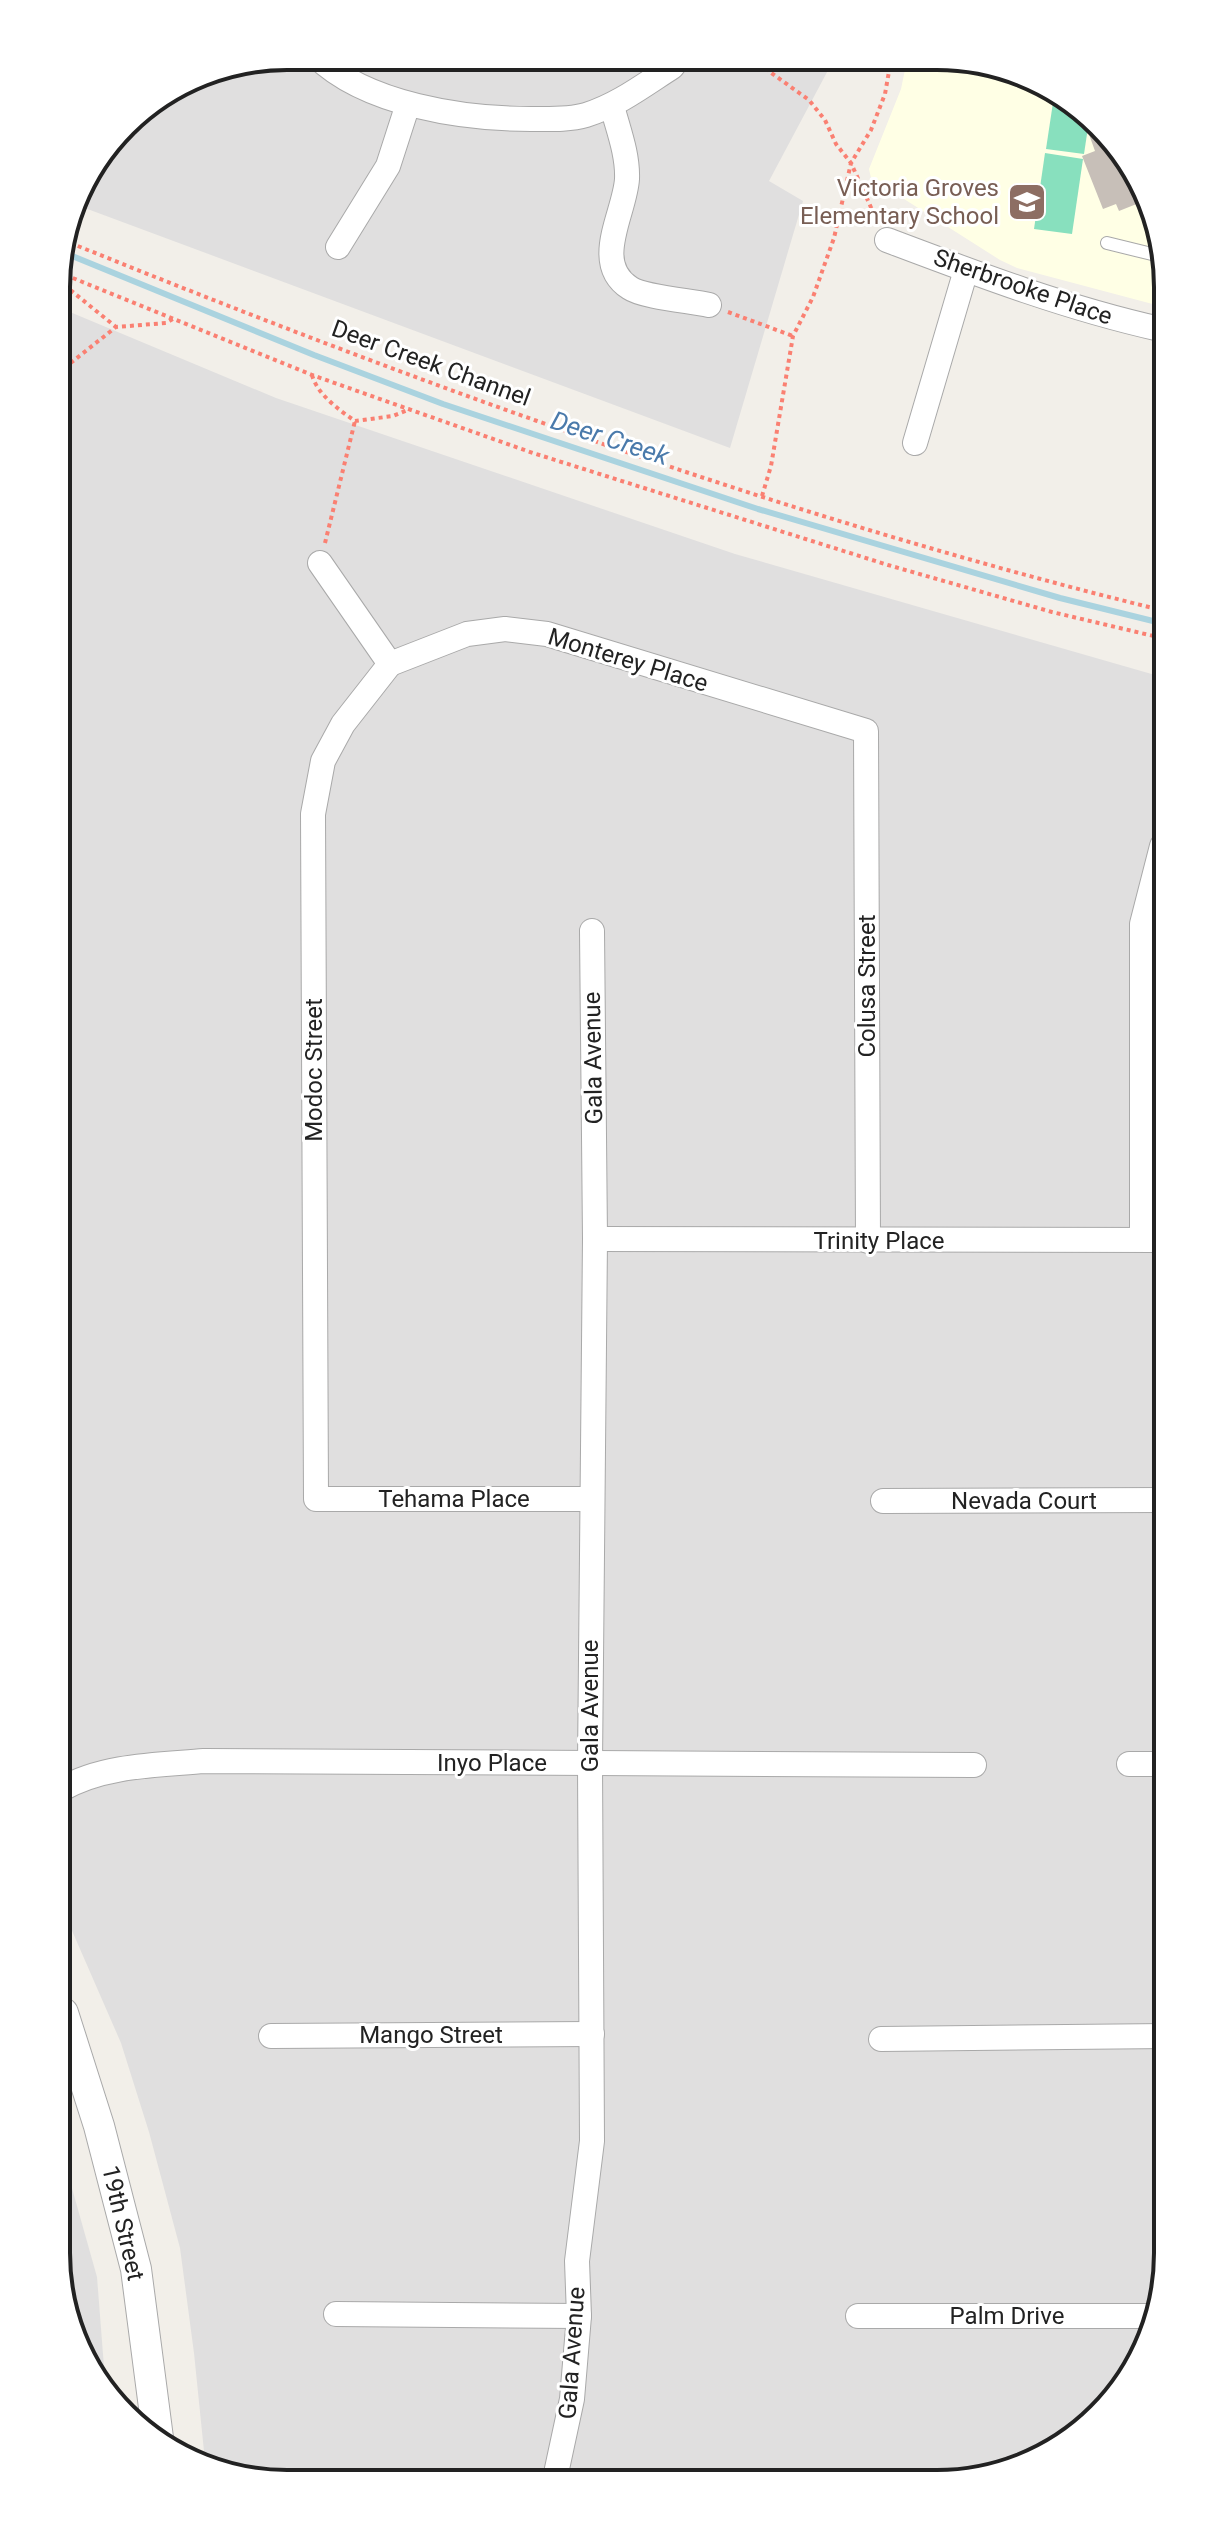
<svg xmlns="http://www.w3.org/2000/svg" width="1224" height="2540" viewBox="0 0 1224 2540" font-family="Roboto,sans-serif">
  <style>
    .residential { fill: #e0dfdf }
    .education { fill: #ffffe5 }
    .pitch { fill: #88e0be }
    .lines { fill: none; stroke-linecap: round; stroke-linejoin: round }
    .stream { stroke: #aad3df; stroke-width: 6 }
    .building { fill: #c7bfb8 }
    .service-casing { stroke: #a9a9a9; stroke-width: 14 }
    .minor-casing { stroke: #a9a9a9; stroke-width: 26 }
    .tertiary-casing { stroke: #a9a9a9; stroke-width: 32 }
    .path { stroke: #fa8072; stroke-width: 4; stroke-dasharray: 4 4; stroke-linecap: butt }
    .service { stroke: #fff; stroke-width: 12 }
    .minor { stroke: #fff; stroke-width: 24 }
    .tertiary { stroke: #fff; stroke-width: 30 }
    .labels { text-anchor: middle; stroke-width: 6; stroke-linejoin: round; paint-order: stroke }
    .education-label { font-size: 24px; fill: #785e54; stroke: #fff; text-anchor: end }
    .street-label { font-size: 24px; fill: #222; stroke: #fff }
    .water-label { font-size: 26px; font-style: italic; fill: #4a7aab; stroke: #fff }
    .rim { fill: none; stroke: #222; stroke-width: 4 }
  </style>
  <rect width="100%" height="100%" fill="#f2efe9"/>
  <!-- residential -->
  <g class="residential">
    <polygon points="287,56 834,59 769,181 803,201 730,448 74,204 80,184 134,114 199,73"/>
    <polygon points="58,307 276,398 735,554 1162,677 1167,2269 1151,2341 1111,2405 997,2476 242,2480 205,2461 194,2353 180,2248 149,2132 121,2043 63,1910"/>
    <polygon points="64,2160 97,2277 105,2380 64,2313"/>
  </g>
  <!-- education -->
  <polygon class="education" points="907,60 982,60 1090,114 1160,227 1160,306 1017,268 1000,260 871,178 869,169 901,89"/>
  <!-- pitch -->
  <g class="pitch">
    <polygon points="1054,96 1090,114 1084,154 1046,149"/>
    <polygon points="1045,153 1083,159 1072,234 1034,229"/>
  </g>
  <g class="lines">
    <!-- stream -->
    <polyline class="stream" points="60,251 314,355 443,404 758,509 1060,598 1161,623"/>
  </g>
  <!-- building -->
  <polygon class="building" points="1087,112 1090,114 1144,201 1119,211 1116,204 1103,209 1082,156 1095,151 1082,115"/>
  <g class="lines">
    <!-- service casing -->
    <g class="service-casing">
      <polyline id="service" points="1107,243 1160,256"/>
    </g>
    <!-- minor casing -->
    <g class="minor-casing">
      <g id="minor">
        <path d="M316,56C366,105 464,119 531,119C548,119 569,120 586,115C618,105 644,85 672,67L679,58"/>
        <path d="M612,106C618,129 628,154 627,179C625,213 591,263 630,288C643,297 691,301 709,305"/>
        <path d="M887,240C977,274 1066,308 1160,329"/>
        <polyline points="338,247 388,166 408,104"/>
        <polyline points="915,443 966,270"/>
        <polyline points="320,563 390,664"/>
        <polyline points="390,664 343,724 323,761 313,814 316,1499 592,1499"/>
        <polyline points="390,664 467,634 505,629 547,634 866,731 868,1241"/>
        <polyline points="1142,1238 1142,924 1162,846"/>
        <polyline points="595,1239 1164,1240"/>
        <polyline points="883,1501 1165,1500"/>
        <polyline points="1129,1764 1166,1764"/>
        <path d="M62,1789C103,1765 158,1765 204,1761L974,1765"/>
        <polyline points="271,2036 592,2034"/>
        <polyline points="881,2039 1167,2036"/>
        <polyline points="336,2314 579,2316"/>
        <polyline points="858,2316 1156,2316"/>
        <polyline points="555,2478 572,2399 579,2316 577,2261 592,2141 590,1764 595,1239 592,931"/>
      </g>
    </g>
    <!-- tertiary casing -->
    <g class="tertiary-casing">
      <polyline id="tertiary" points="63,2013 99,2126 136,2269 158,2438"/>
    </g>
    <!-- path -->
    <g class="path">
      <polyline points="752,59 809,100 825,120 836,144 851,163 878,223"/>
      <path d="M63,240C421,385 786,518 1161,610"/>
      <polyline points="58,272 312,375 533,453 888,565 1052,612 1162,638"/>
      <polyline points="58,280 116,327"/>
      <polyline points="728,312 793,336"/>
      <polyline points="58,373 116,327 166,323 173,319"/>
      <path d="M312,375C317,394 339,410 355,421L393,416L410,409"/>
      <polyline points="762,496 771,466 793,336 813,297 834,238 851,163 871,130 885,94 891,60"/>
      <polyline points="325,543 355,421"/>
    </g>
    <!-- service -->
    <use href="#service" class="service"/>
    <!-- minor -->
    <use href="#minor" class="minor"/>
    <!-- tertiary -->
    <use href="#tertiary" class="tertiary"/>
  </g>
  <!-- icons -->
  <defs>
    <g id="school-square" transform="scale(2)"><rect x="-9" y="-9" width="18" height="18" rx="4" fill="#8d6e63" stroke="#fff"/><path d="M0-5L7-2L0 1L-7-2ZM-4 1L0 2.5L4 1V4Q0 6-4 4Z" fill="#fff"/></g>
  </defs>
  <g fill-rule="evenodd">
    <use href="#school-square" x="1027" y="202"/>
  </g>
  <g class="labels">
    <!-- education labels -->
    <g class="education-label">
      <text x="999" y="196">Victoria Groves<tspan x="999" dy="28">Elementary School</tspan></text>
    </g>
    <!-- street labels -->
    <g class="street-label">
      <text transform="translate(1023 287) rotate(19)" y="8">Sherbrooke Place</text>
      <text transform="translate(431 363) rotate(20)" y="8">Deer Creek Channel</text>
      <text transform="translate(628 660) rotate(17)" y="8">Monterey Place</text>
      <text transform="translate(867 986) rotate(-90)" y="8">Colusa Street</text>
      <text transform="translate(593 1058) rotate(-91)" y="8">Gala Avenue</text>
      <text transform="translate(314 1070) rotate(-90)" y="8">Modoc Street</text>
      <text x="879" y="1249">Trinity Place</text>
      <text x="454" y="1507">Tehama Place</text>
      <text x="1024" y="1509">Nevada Court</text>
      <text transform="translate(590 1706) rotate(-90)" y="8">Gala Avenue</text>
      <text x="492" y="1771">Inyo Place</text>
      <text x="431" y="2043">Mango Street</text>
      <text transform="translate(123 2223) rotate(77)" y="8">19th Street</text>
      <text x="1007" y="2324">Palm Drive</text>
      <text transform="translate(572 2353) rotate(-86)" y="8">Gala Avenue</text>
    </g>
    <!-- water labels -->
    <g class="water-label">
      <text transform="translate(610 438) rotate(18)" y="9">Deer Creek</text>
    </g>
  </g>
  <!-- crop -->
  <path d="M0 0H1224V2540H0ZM287 70H937A217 217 0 0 1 1154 287V2253A217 217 0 0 1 937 2470H287A217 217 0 0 1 70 2253V287A217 217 0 0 1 287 70Z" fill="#fff" fill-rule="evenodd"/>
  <path class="rim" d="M287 70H937A217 217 0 0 1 1154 287V2253A217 217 0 0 1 937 2470H287A217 217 0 0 1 70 2253V287A217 217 0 0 1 287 70Z"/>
</svg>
